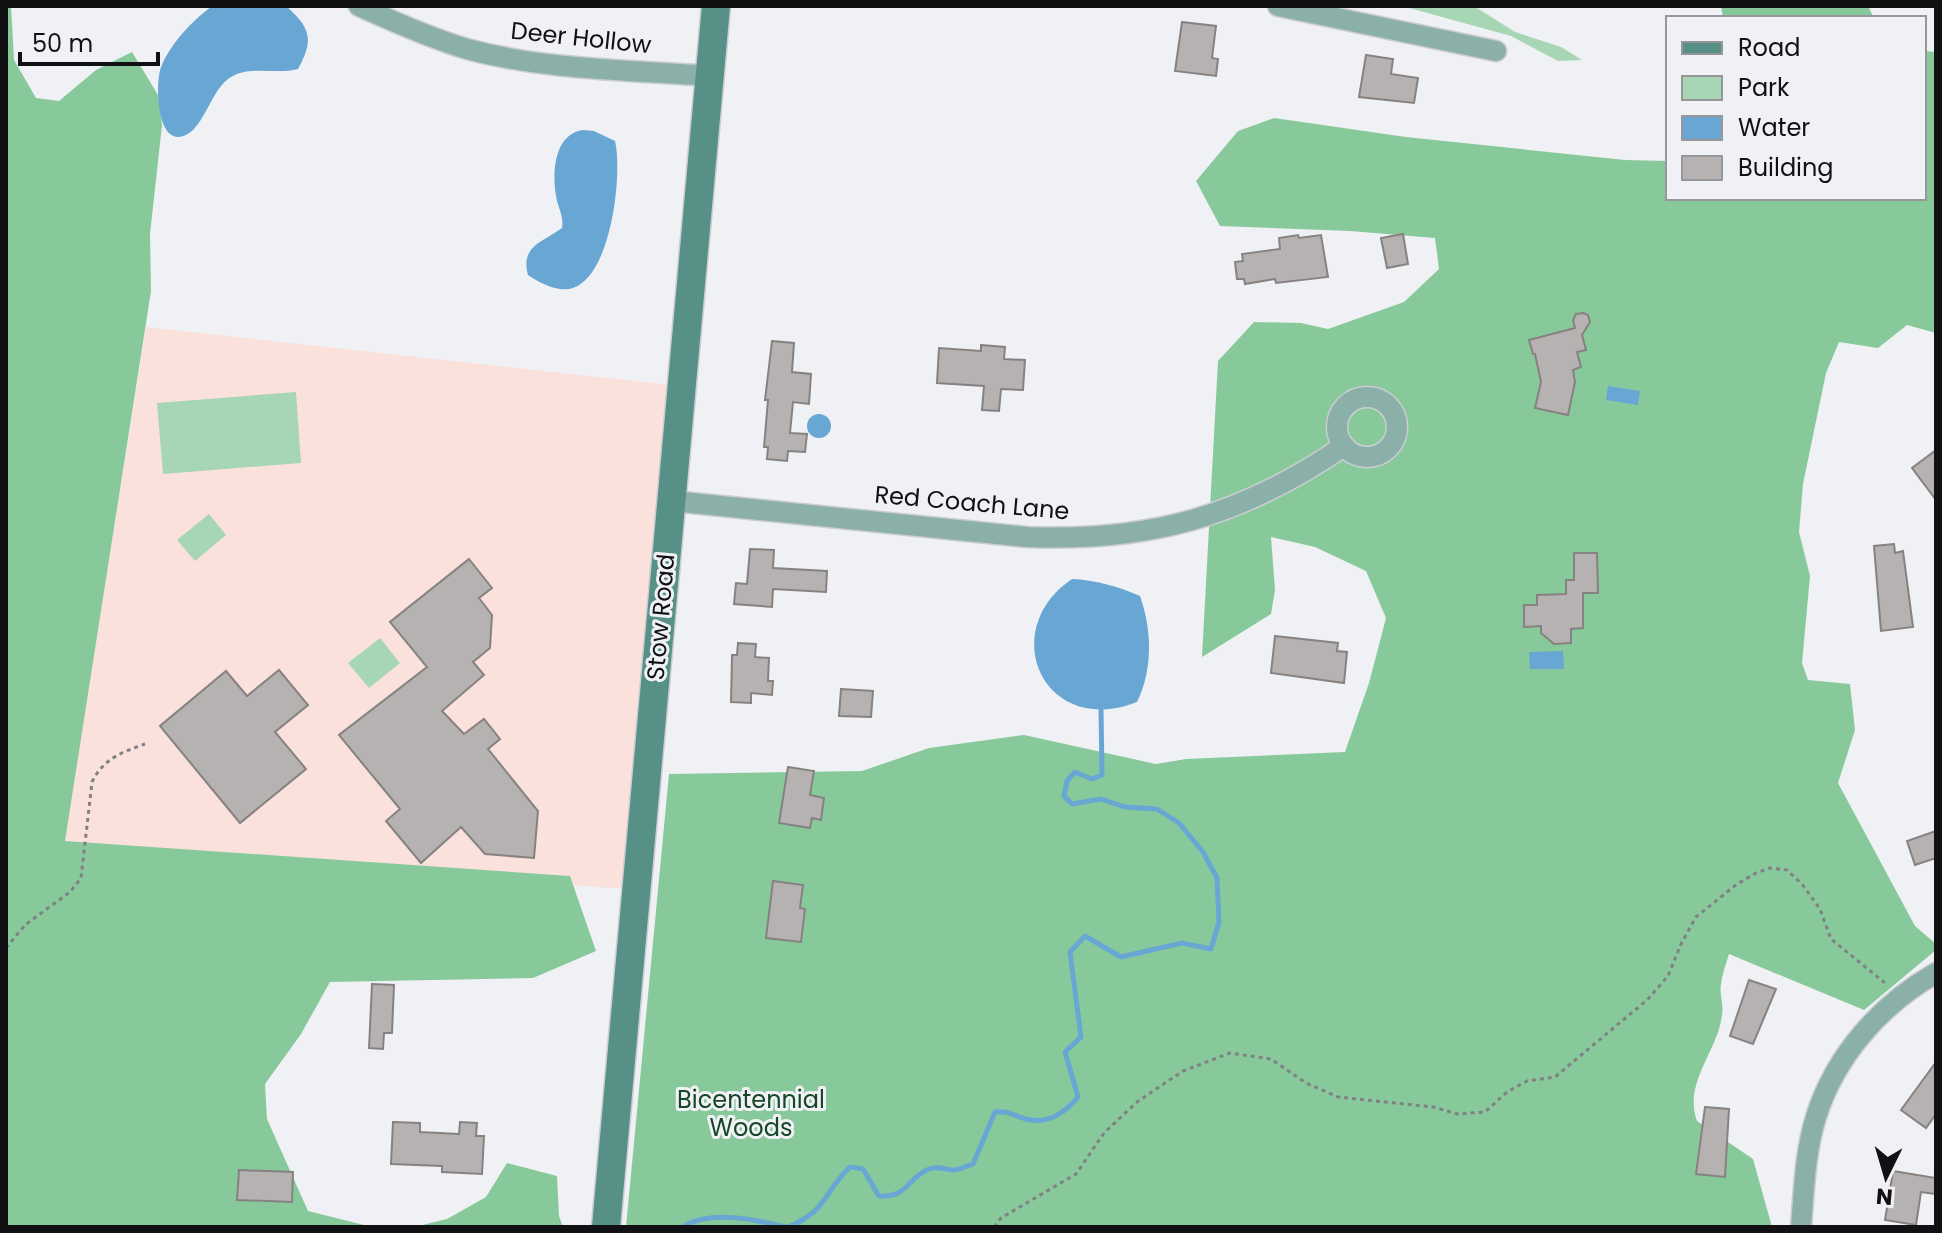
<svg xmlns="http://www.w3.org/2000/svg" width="1942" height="1233" viewBox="0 0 1942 1233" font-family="Poppins,sans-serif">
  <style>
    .education { fill: #fbe1dc }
    .green { fill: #a6d6b3 }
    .forest { fill: #88c99b }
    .water { fill: #68a7d4 }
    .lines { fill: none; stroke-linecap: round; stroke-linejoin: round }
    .stream { stroke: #68a7d4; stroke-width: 5 }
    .building { fill: #b6b2b1; stroke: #868281; stroke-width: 2 }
    .street-casing { stroke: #cccdd1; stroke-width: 23 }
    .secondary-casing { stroke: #cccdd1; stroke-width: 31 }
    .path { stroke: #808184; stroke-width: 3; stroke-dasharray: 4 4; stroke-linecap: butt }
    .street { stroke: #8bb0aa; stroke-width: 20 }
    .secondary { stroke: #569087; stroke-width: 28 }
    .labels { text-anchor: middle; stroke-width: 6; stroke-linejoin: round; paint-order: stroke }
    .street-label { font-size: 24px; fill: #111113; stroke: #f0f1f5 }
    .park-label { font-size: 24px; fill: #154628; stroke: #f0f1f5 }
  </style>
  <rect width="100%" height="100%" fill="#f0f1f5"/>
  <!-- education -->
  <polygon class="education" points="146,327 671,385 636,888 609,888 64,841"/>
  <!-- green -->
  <g class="green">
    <polygon points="1402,6 1474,6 1515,32 1561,47 1582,60 1558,61 1511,36"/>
    <polygon points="296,392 301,463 163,474 157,403"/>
    <polygon points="209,514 226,535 195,561 177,540"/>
    <polygon points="380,638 400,663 369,688 348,663"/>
  </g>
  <!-- forest -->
  <g class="forest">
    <polygon points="6,6 11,6 14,60 36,98 59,101 96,70 132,52 158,95 162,125 150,234 151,291 65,841 570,876 596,951 533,978 330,982 301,1034 265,1084 267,1119 308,1211 372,1227 6,1227"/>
    <polygon points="1721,6 1868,6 1874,18 1723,18"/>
    <path d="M1924,51L1936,52V333L1907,325L1878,348L1839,342L1826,373L1803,484L1799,532L1810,576L1802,663L1808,680L1850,684L1855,730L1838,783L1915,926L1936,944V950L1864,1010L1729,954C1726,964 1722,974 1721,984C1719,994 1724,1005 1722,1015C1718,1051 1683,1083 1697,1121L1753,1159L1772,1227H626L669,774L862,771L929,748L1024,735L1156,764L1186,759L1345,752L1369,683L1386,618L1366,571L1315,547L1271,537L1275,590L1271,614L1202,657L1218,361L1254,322L1301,323L1328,329L1404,302L1439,269L1435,238L1350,231L1220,226L1196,181L1238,131L1274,118L1406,137L1625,160L1668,161V198H1924Z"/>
    <polygon points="507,1163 557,1176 559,1216 563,1227 414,1227 447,1219 486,1197"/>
  </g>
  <!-- water -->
  <g class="water">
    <path d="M212,6H286C311,28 314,40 298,69C276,75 251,65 231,77C211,89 205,126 186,135C156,149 155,83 161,67C171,43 192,21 212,6Z"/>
    <path d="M583,130L594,131L615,141C623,174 611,282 569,289C555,291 540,283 528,275C520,246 543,242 562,228C564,216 558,208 556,196C552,173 554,134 583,130Z"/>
    <polygon points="1608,386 1640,391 1638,405 1606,400"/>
    <circle cx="819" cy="426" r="12"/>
    <path d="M1072,579C1095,580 1117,586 1140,596C1152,630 1153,669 1137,702C1043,739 996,630 1072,579Z"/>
    <polygon points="1563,651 1564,669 1530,669 1529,652"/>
  </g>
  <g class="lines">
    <!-- stream -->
    <g class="stream">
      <path d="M683,1227C709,1209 757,1220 786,1227"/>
      <path d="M788,1227C828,1211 824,1191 850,1167L863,1169L879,1196C908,1198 908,1177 929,1169C939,1165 944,1170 954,1170C960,1170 968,1165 973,1164L995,1112C1007,1111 1009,1113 1020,1117C1044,1127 1063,1115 1078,1097L1065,1052L1081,1037L1070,952L1085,936L1121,957L1182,943L1211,949L1219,922L1217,878L1203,852L1179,823L1157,809L1125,807L1101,799L1072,804L1064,796L1067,781L1075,772L1092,779L1102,775L1101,710"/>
    </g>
  </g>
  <!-- building -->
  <g class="building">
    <polygon points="1182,22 1216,26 1212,58 1218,59 1216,76 1175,71"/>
    <polygon points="1366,55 1393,59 1391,74 1418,78 1414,103 1359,97"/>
    <polygon points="1403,234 1408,264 1387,268 1381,238"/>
    <polygon points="1298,235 1299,238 1321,235 1328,277 1276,283 1275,279 1245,284 1244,279 1237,279 1235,262 1243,261 1242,254 1280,249 1279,238"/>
    <polygon points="1583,313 1588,315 1590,322 1582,335 1586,350 1577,352 1581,367 1573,370 1575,382 1568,415 1535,408 1541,382 1535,354 1533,354 1529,340 1575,328 1573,320 1576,314"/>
    <polygon points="772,341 794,343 792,372 811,374 809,404 793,402 790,433 807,434 805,452 788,451 787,461 767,459 768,447 764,447 768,400 765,400"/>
    <polygon points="981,345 1005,347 1004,359 1025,360 1023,390 1001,389 999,411 982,410 984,386 937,383 939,348 981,351"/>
    <polygon points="1936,450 1936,500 1912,468"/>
    <polygon points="1894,544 1895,553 1903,551 1913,627 1881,631 1874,546"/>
    <polygon points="750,549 774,550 773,568 827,571 826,592 773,589 772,607 734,604 736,583 747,584"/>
    <polygon points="1574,553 1597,553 1598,593 1583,593 1583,628 1571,629 1571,643 1554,644 1541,633 1541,626 1524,627 1524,605 1537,605 1537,595 1566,594 1566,580 1574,580"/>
    <polygon points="469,559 492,588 479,598 492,615 490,648 473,662 484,675 442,711 464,734 484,719 500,739 488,749 538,811 534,858 485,854 461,827 421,863 386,821 400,809 339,735 427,667 390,622"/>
    <polygon points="1275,636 1338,643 1337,651 1347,652 1344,683 1271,673"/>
    <polygon points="738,643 756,644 755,657 769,658 768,681 773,681 772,695 751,693 751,703 731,702 732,655 737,655"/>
    <polygon points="279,670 308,705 275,732 306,769 240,823 160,726 226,671 247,696"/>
    <polygon points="841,689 873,691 871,717 839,716"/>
    <polygon points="788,767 814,771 810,795 824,798 821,820 812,818 810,828 779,823"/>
    <polygon points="1936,831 1936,858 1915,865 1907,841"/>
    <polygon points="773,881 803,885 800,908 805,909 801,942 766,938"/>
    <polygon points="1749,980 1776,989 1753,1044 1730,1036"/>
    <polygon points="372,984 394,985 392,1033 384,1033 383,1049 369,1048"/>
    <polygon points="1936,1062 1936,1114 1926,1128 1901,1110"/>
    <polygon points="1705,1107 1729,1109 1725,1177 1696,1174"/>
    <polygon points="393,1122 420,1123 420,1132 459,1134 460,1122 477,1123 476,1136 484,1136 482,1174 442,1172 442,1166 391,1164"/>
    <polygon points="239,1170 293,1172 292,1202 237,1200"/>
    <polygon points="1893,1171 1936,1178 1936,1194 1921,1192 1916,1225 1885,1220"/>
  </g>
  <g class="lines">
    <!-- street casing -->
    <g class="street-casing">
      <g id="street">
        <path d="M359,6C394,22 430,38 467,49C545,70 630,70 710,76"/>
        <polyline points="1278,6 1496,51"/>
        <circle cx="1367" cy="427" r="30"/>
        <path d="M672,501L1027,537C1150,542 1242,516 1344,446"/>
        <path d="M1801,1227C1804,1190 1805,1152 1816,1117C1835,1056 1881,1004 1936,973"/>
      </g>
    </g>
    <!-- secondary casing -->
    <g class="secondary-casing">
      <polyline id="secondary" points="606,1227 716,6"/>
    </g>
    <!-- path -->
    <g class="path">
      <path d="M6,948L25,925L70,892L81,878L92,782C103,759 122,752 145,744"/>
      <polyline points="994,1227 1001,1218 1076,1174 1104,1133 1137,1102 1183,1071 1230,1053 1271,1059 1306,1083 1338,1097 1433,1107 1458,1114 1485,1112 1507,1092 1527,1081 1555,1077 1647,1000 1668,976 1681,944 1696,917 1737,884 1756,873 1770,868 1787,870 1802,884 1820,909 1831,939 1885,983"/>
    </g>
    <!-- street -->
    <use href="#street" class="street"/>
    <!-- secondary -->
    <use href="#secondary" class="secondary"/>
  </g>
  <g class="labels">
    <!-- street labels -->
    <g class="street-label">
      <text transform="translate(581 38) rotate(6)" y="8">Deer Hollow</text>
      <text transform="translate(972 503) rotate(5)" y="8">Red Coach Lane</text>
      <text transform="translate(661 617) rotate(-85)" y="8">Stow Road</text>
    </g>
    <!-- park labels -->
    <g class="park-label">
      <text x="751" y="1108">Bicentennial<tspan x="751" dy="28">Woods</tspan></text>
    </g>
  </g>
  <!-- border -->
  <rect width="1942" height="1233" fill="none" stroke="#111113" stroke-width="16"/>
  <!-- legend -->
  <rect x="1666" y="16" width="260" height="184" fill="#f0f1f5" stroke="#97979b" stroke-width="2"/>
  <rect x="1682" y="42" width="40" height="12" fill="#569087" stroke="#97979b" stroke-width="2"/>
  <text x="1738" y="56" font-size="24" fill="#111113">Road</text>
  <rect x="1682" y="76" width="40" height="24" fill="#a6d6b3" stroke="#97979b" stroke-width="2"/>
  <text x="1738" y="96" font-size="24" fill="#111113">Park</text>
  <rect x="1682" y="116" width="40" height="24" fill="#68a7d4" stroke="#97979b" stroke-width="2"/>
  <text x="1738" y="136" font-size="24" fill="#111113">Water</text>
  <rect x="1682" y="156" width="40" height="24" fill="#b6b2b1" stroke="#97979b" stroke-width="2"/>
  <text x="1738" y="176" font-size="24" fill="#111113">Building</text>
  <!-- north arrow -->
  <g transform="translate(1886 1177) rotate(185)" stroke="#f0f1f5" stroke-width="6" paint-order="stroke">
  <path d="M0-6L14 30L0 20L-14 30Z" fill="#111113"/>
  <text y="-12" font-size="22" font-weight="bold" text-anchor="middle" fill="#111113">N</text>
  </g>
  <!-- scale -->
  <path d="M20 52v12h138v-12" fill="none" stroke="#111113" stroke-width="4"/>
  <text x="32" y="52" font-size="24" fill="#111113" stroke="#f0f1f5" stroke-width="6" paint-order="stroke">50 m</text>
</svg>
